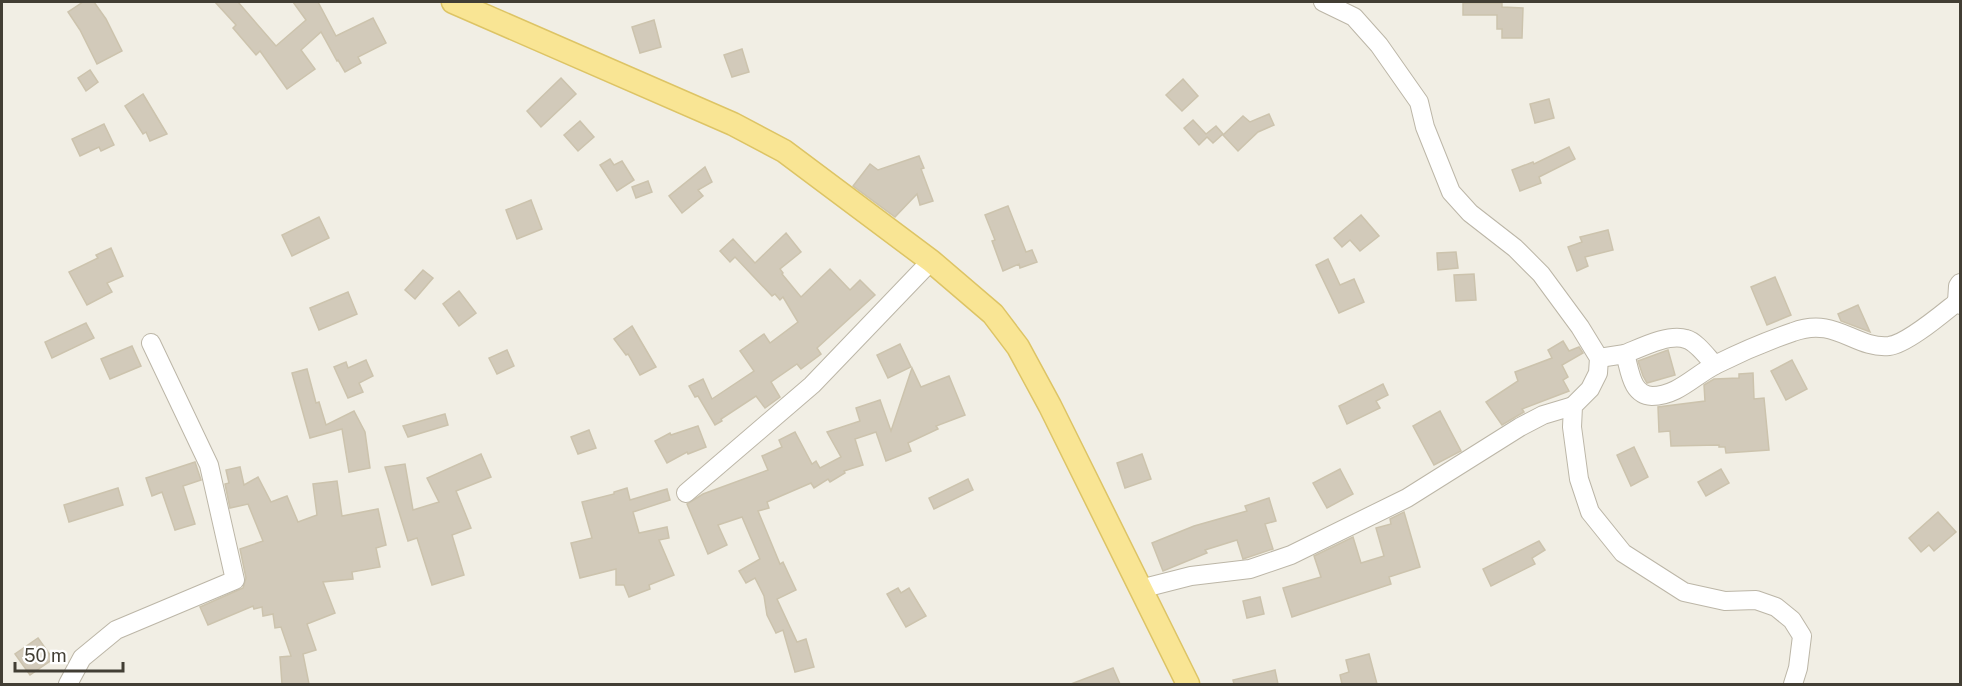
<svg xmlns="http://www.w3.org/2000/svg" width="1962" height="686" viewBox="0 0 1962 686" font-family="'Public Sans',sans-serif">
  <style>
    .building { fill: #d2caba; stroke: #ccc3ad; stroke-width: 1.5 }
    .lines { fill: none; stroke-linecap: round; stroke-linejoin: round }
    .minor-casing { stroke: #bcb6a7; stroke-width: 20 }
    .major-casing { stroke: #ddc465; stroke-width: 25 }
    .minor { stroke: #fff; stroke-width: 18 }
    .major { stroke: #f9e594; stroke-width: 22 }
  </style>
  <rect width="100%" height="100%" fill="#f1eee4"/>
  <!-- building -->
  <g class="building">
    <polygon points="83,2 94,2 106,19 122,51 97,64 80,30 68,12"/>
    <polygon points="215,2 238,2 276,46 306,20 293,2 318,2 336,36 373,18 386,43 358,57 361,63 345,72 338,60 337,61 321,32 301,50 315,69 287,89 260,51 256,55 233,28 236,25"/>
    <polygon points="1463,3 1502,3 1502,7 1523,8 1522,38 1502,38 1502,29 1497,29 1497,15 1463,15"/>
    <polygon points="654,20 661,47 640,53 632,27"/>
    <polygon points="742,49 749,72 732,77 724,55"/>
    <polygon points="90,70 98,82 86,91 78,78"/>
    <polygon points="561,78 576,94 541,127 527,111"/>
    <polygon points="1183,79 1198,96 1182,111 1166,95"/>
    <polygon points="143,94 167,134 150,141 146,132 143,134 125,106"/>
    <polygon points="1549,99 1554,118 1535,123 1530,104"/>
    <polygon points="1269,114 1274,125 1258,132 1238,151 1223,135 1243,116 1250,122"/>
    <polygon points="1193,120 1206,134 1216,126 1223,134 1213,143 1207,137 1199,145 1184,128"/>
    <polygon points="580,121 594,137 578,151 564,135"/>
    <polygon points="104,124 114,145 101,151 99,147 80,156 72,139"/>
    <polygon points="1569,147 1575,159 1539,177 1541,183 1520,191 1512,170 1533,162 1534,164"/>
    <polygon points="919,156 924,168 921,169 933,201 920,205 917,194 895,217 853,186 870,164 878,170"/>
    <polygon points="610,159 614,165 622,161 634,180 617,191 600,165"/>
    <polygon points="705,167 712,182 698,190 703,196 682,213 669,196"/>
    <polygon points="648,181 652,192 636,198 632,187"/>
    <polygon points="531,200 542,229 517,239 506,210"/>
    <polygon points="1008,206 1026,252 1032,250 1037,262 1020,268 1019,264 1003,271 992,241 995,240 985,215"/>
    <polygon points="1361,215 1379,236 1360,251 1350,240 1342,247 1334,238"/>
    <polygon points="319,217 329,238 292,256 282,235"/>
    <polygon points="1608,230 1613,250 1585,257 1588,266 1577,271 1568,247 1582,242 1580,237"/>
    <polygon points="786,233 801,252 780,269 783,273 782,274 801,297 830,269 850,290 860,280 875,295 817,348 821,354 801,369 797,364 771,382 780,397 765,408 756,396 721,419 722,421 715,425 698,396 695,397 689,386 703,379 712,399 754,371 740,351 764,334 770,343 798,322 783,297 780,300 775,294 772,296 735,257 730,262 720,251 733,239 755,263"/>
    <polygon points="111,248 123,276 107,283 112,292 87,305 69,272 98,258 96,255"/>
    <polygon points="1456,252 1458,268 1438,270 1437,253"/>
    <polygon points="1328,259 1340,285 1354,279 1364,302 1339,313 1316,265"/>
    <polygon points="423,270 433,278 415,299 405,290"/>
    <polygon points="1474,274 1476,300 1456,301 1454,275"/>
    <polygon points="1775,277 1791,315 1767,325 1751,287"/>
    <polygon points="459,291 476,313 459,326 443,304"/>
    <polygon points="348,292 357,314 319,330 310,308"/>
    <polygon points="1858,305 1870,332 1841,321 1838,314"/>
    <polygon points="86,323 94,338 52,358 45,342"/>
    <polygon points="632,326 656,367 640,375 628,354 626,355 614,339"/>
    <polygon points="1563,341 1569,351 1579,347 1583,353 1562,365 1568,377 1563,380 1569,391 1522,409 1524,412 1502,425 1486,402 1518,381 1515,372 1552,358 1548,350"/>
    <polygon points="900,344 911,367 888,378 877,355"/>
    <polygon points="132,346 141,366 110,379 101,359"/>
    <polygon points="507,350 514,366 497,374 489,358"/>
    <polygon points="1668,350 1675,375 1647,383 1643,376 1638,361"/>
    <polygon points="366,360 373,376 359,383 363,392 348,398 334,367 346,362 348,368"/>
    <polygon points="1792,360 1807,389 1786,400 1771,371"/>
    <polygon points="912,368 921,387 949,376 965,415 936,426 938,429 908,443 911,451 886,461 876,432 855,439 863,465 844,471 845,473 830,482 828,479 814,488 811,483 767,502 769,508 758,511 780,564 783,562 796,590 777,599 797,642 806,639 814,667 795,672 783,630 776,633 767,615 764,596 755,578 746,583 739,571 760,559 742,517 718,525 727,545 708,554 687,504 703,494 768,470 762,456 782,447 779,440 795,432 812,464 816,461 820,468 841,457 827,432 860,421 856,408 880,400 891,431"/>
    <polygon points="307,369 316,403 319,402 326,425 354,411 365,432 370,468 349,472 342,429 310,438 292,373"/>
    <polygon points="1753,373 1754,399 1764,398 1769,450 1726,453 1725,447 1719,447 1719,445 1671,446 1670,431 1659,432 1658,407 1705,401 1704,385 1714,379 1739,378 1739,374"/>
    <polygon points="1383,384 1388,395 1376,401 1380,408 1347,424 1339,406"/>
    <polygon points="1440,411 1461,451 1434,465 1413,426"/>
    <polygon points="445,414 448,425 408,437 403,426"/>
    <polygon points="698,426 706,447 688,454 687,452 667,463 655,441 670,433 671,435"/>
    <polygon points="589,430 596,448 578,454 571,437"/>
    <polygon points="1634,447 1648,477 1631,486 1617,455"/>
    <polygon points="481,454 491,477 456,491 471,528 452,535 464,575 432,585 417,538 408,541 385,467 405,464 413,510 439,502 427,478"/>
    <polygon points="1142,454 1151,479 1125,488 1117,463"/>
    <polygon points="195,462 201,480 183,486 195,524 175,530 162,492 152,496 146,478"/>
    <polygon points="240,467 244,485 258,477 271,502 287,496 298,522 317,515 313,484 337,481 342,516 378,509 386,545 376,548 380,567 352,572 353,579 323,582 335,613 307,624 316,650 303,654 309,684 282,684 280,657 291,656 281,627 275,628 273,614 263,616 262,607 254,609 253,606 208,625 200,607 243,588 246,578 240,549 263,541 248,504 230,508 225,484 229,483 226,470"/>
    <polygon points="1340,469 1353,494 1327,508 1313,483"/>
    <polygon points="1721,469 1729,483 1706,496 1698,482"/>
    <polygon points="968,479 973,490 934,509 929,498"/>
    <polygon points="118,488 123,505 69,522 64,505"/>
    <polygon points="627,488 630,500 667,489 670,500 633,512 639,533 667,527 669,538 659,540 674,575 649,585 650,589 629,597 624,585 616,585 616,569 580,578 571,543 592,538 582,502 614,494 614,492"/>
    <polygon points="1269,498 1276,521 1265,524 1273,549 1243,559 1237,540 1205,550 1207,553 1163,571 1152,543 1194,526 1247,511 1245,506"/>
    <polygon points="1404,512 1420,567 1389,577 1391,584 1292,617 1283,588 1321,577 1314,556 1353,537 1361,563 1384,556 1376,528 1391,524 1390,519"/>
    <polygon points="1938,512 1956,532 1934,551 1929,545 1921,552 1909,538"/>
    <polygon points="1539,541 1545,550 1532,558 1535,564 1491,586 1483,569"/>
    <polygon points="898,588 901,593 909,588 926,616 906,627 887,594"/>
    <polygon points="1260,597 1264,614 1247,618 1243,601"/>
    <polygon points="38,638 53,659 30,675 15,654"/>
    <polygon points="1369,654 1377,684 1342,684 1340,675 1349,672 1346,660"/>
    <polygon points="1113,668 1120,684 1071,684"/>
    <polygon points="1275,670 1278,684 1234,684 1233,680"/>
  </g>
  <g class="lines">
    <!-- minor casing -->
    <g class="minor-casing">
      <g id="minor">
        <polyline points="1323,2 1354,17 1379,45 1419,102 1425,127 1451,192 1470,213 1515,248 1541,274 1580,327 1599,358 1598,373 1590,389 1573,406 1572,427 1579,479 1590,512 1623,553 1684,592 1725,601 1756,600 1776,607 1792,620 1802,636 1798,668 1793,684"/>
        <polyline points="1957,302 1958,286 1960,283"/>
        <path d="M1625,354C1640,348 1669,333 1686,339C1697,342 1707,357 1715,365"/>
        <path d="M1599,358L1625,354C1630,370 1631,395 1652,396C1678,396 1696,374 1717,364C1741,352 1767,341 1793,332C1836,316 1854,349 1889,346C1907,344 1943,313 1957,302L1960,305"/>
        <polyline points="686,493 812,385 931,261"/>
        <polyline points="1140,589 1191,576 1250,569 1291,555 1407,498 1520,427 1543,415 1573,406"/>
        <polyline points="68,684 82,658 116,630 235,580 209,465 151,343"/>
      </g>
    </g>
    <!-- major casing -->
    <g class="major-casing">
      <polyline id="major" points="453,2 733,124 784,151 931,261 993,314 1018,347 1050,406 1188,684"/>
    </g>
    <!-- minor -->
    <use href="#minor" class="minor"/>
    <!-- major -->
    <use href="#major" class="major"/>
  </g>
  <!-- border -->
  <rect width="1962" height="686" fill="none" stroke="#423e34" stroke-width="6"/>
  <!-- scale -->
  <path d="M15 662v9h108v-9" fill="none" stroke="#423e34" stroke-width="3"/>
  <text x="24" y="662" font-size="18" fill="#423e34" stroke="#ffffff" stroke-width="4.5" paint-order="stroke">50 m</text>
</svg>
